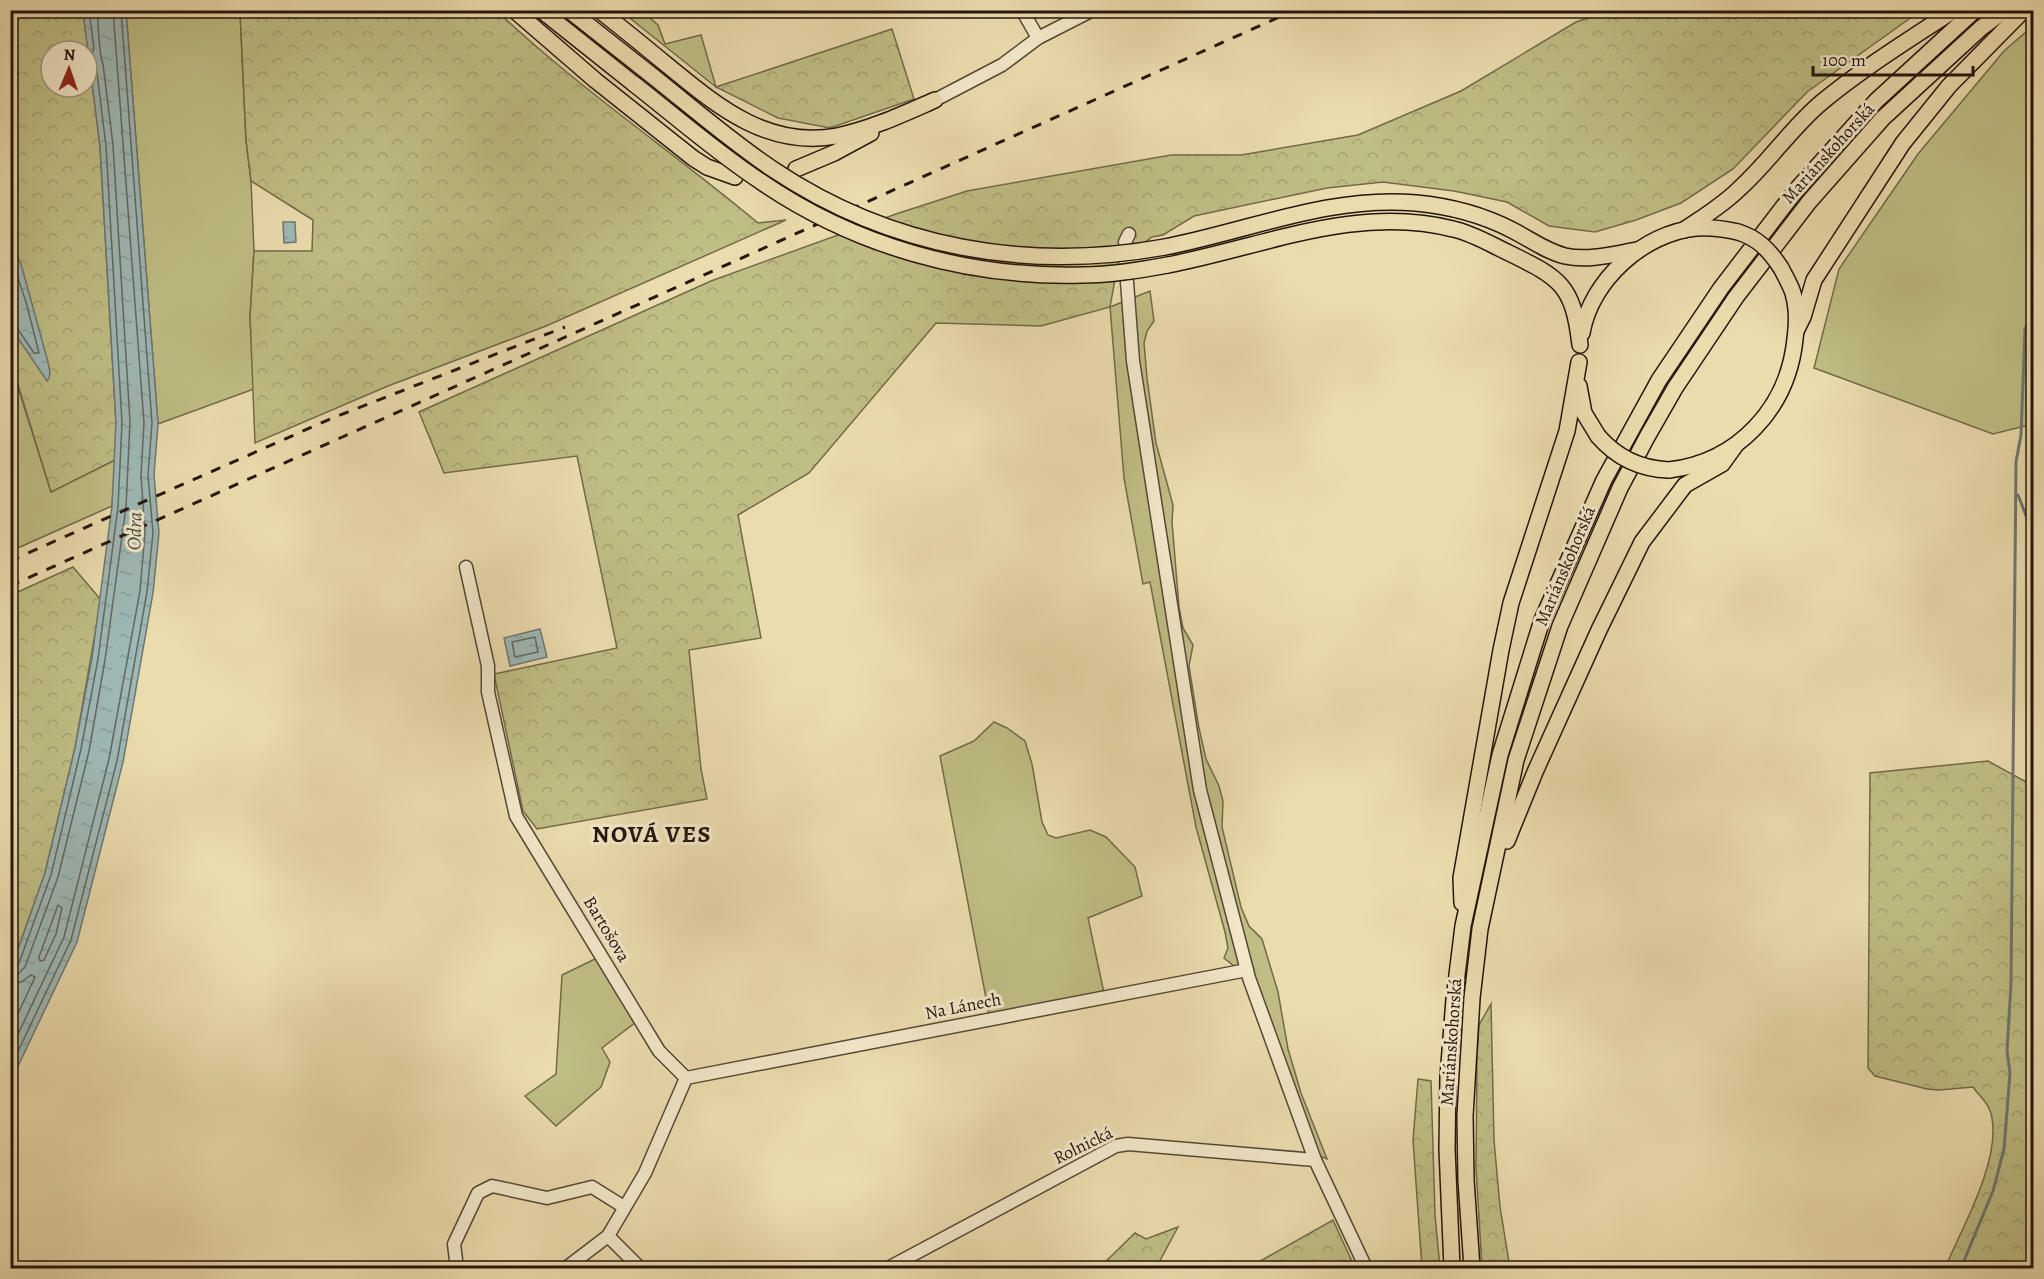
<svg xmlns="http://www.w3.org/2000/svg" width="2044" height="1279" viewBox="0 0 2044 1279" font-family="Alegreya,serif">
  <style>
    .green { fill: #bfbe85; stroke: #726a49; stroke-width: 1.5 }
    .forest { fill: url(#forest-crowns); stroke: #726a49; stroke-width: 1.5; fill-rule: evenodd }
    .water { fill: url(#water-ripples); stroke: #6e7772; stroke-width: 1.5 }
    .lines { fill: none; stroke-linecap: round; stroke-linejoin: round }
    .shore { stroke: #626762; stroke-width: 1.5 }
    .stream { stroke: #6e7772; stroke-width: 3 }
    .minor-casing { stroke: #574735; stroke-width: 15 }
    .major-casing { stroke: #26150d; stroke-width: 18 }
    .minor { stroke: #f2e8ca; stroke-width: 12 }
    .major { stroke: #ebdcae; stroke-width: 15 }
    .rail { stroke: #26150d; stroke-width: 3; stroke-dasharray: 10 10; stroke-linecap: butt }
    .major-bridge-casing { stroke: #26150d; stroke-width: 18; stroke-linecap: butt }
    .major-bridge { stroke: #ebdcae; stroke-width: 15 }
    .labels { text-anchor: middle; stroke-width: 6; stroke-linejoin: round; paint-order: stroke }
    .street-label { font-size: 18px; fill: #26150d; stroke: #f2e8ca }
    .water-label { font-size: 20px; font-style: italic; fill: #504e48; stroke: #f2e8ca }
    .district-label { font-size: 24px; font-weight: bold; letter-spacing: 1.5px; fill: #26150d; stroke: #f2e8ca }
  </style>
  <defs>
    <pattern id="forest-crowns" width="20" height="18" patternUnits="userSpaceOnUse" patternTransform="scale(1.5)"><rect width="20" height="18" fill="#bfbe85"/><path d="M2 6a3 3 0 1 1 6 0M12 15a3 3 0 1 1 6 0" fill="none" stroke="#a4a272"/></pattern>
    <pattern id="water-ripples" width="26" height="14" patternUnits="userSpaceOnUse" patternTransform="scale(1.5)"><rect width="26" height="14" fill="#9eb9b6"/><path d="M2 4q2-2 4 0t4 0M15 11q2-2 4 0t4 0" fill="none" stroke="#889e9b"/></pattern>
  </defs>
  <rect width="100%" height="100%" fill="#ebdcae"/>
  <filter id="stains"><feTurbulence type="fractalNoise" baseFrequency=".00333" numOctaves="4"/><feColorMatrix values="0 0 0 0 .2 0 0 0 0 .09 0 0 0 0 .02 0 0 0 .5 -.17"/></filter>
  <radialGradient id="worn" r=".72"><stop offset=".6" stop-color="#630" stop-opacity="0"/><stop offset="1" stop-color="#630" stop-opacity=".3"/></radialGradient>
  <!-- green -->
  <g class="green">
    <polygon points="126,11 240,11 246,140 251,181 254,251 250,317 254,389 158,424"/>
    <polygon points="621,11 642,11 658,25 665,44 701,35 716,87"/>
    <polygon points="2033,26 2033,424 1993,434 1814,368 1839,269 1918,154 2004,51"/>
    <polygon points="1150,291 1154,321 1147,331 1144,343 1147,378 1156,443 1173,505 1172,522 1179,607 1183,628 1193,645 1189,666 1199,728 1206,759 1219,786 1223,801 1222,827 1241,907 1249,926 1262,939 1278,992 1288,1049 1301,1093 1327,1159 1312,1153 1249,978 1224,958 1228,948 1225,932 1196,827 1150,582 1143,584 1124,478 1110,307"/>
    <polygon points="10,362 51,492 115,460 112,506 11,551"/>
    <polygon points="994,722 1007,728 1025,741 1032,764 1042,822 1048,835 1056,838 1090,830 1106,837 1135,867 1142,896 1088,918 1104,993 989,1014 940,756 974,741"/>
    <polygon points="597,958 636,1022 602,1048 610,1062 601,1087 556,1126 525,1096 556,1074 562,975"/>
  </g>
  <!-- forest -->
  <g class="forest">
    <path d="M23,11H83L100,146L116,423L115,460L51,492L11,362V25ZM51,51H87V87H51Z"/>
    <path d="M240,11H497C578,88 672,151 758,223L786,220L546,326L388,386L255,443L250,317L254,251H312L313,220L251,181L246,140Z"/>
    <polygon points="1610,11 1920,11 1807,92 1733,169 1681,203 1636,220 1595,232 1549,226 1507,202 1454,191 1383,182 1327,188 1194,216 1163,235 1152,237 1118,263 1110,307 1041,326 936,323 809,473 738,515 761,638 689,650 701,769 707,799 537,829 523,811 494,674 617,648 577,456 444,473 419,412 711,281 896,214 967,191 1171,155 1241,155 1358,135 1461,91 1576,22"/>
    <polygon points="892,29 914,99 830,128 778,118 716,87"/>
    <polygon points="73,567 101,600 75,748 45,873 11,969 11,595"/>
    <path d="M1988,761L2028,783L2031,1022L2034,1023L2033,1268H1945C1962,1228 2000,1162 1992,1118C1990,1104 1980,1097 1973,1087L1939,1090L1927,1089L1875,1076L1868,1068L1870,773Z"/>
    <polygon points="1491,1004 1494,1140 1500,1207 1510,1268 1482,1268 1476,1168 1477,1058 1479,1025"/>
    <polygon points="1418,1079 1431,1081 1435,1215 1440,1268 1422,1268 1413,1140"/>
    <polygon points="1333,1220 1355,1268 1248,1268"/>
    <polygon points="1178,1227 1156,1268 1099,1268 1135,1233 1146,1239"/>
  </g>
  <!-- water -->
  <g class="water">
    <polygon points="83,11 126,11 158,424 154,475 159,533 153,593 123,762 77,942 11,1081 11,969 45,873 75,748 92,658 112,506 116,423 100,146"/>
    <polygon points="283,222 295,222 296,242 284,243"/>
    <path d="M10,241L21,264L48,362C49,368 52,376 47,381L11,328Z"/>
    <polygon points="540,629 547,657 510,666 504,638"/>
  </g>
  <g class="lines">
    <!-- shore -->
    <g class="shore">
      <polyline points="10,255 26,302 39,353 34,353 17,328 10,326"/>
      <polygon points="535,637 538,652 515,657 512,642"/>
      <polygon points="58,905 62,908 56,934 44,960 40,961 39,957"/>
      <polyline points="10,967 15,967 19,963 51,875 81,749 98,659 118,507 122,423 106,146 96,65 90,58 94,49 89,10"/>
      <path d="M10,975L19,973L25,967L58,877L89,751L105,660L126,507L130,422L113,145L103,64C98,50 99,27 97,10"/>
      <polyline points="10,984 21,982 31,975 35,977 10,1031"/>
      <polyline points="10,1051 64,937 109,759 140,591 145,533 141,475 144,423 113,10"/>
      <polyline points="10,1068 71,940 117,761 147,592 153,533 148,475 152,423 121,10"/>
    </g>
    <!-- stream -->
    <g class="stream">
      <polyline points="2018,495 2034,536"/>
      <polyline points="1961,1268 1993,1191 2004,1149 2010,1073 2007,1051 2011,984 2016,462 2021,435 2025,329 2034,308"/>
    </g>
    <!-- minor casing -->
    <g class="minor-casing">
      <g id="minor">
        <polyline points="1022,10 1038,38"/>
        <polyline points="935,100 1002,65 1038,38 1093,10"/>
        <polyline points="1125,242 1129,234"/>
        <polyline points="1127,282 1133,361 1200,790 1249,978 1315,1160 1366,1268"/>
        <polyline points="466,567 488,666 488,692 516,816 659,1051 686,1078 645,1173 608,1236 566,1268"/>
        <polyline points="686,1078 1247,970"/>
        <polyline points="608,1236 640,1268"/>
        <polyline points="457,1268 454,1244 478,1193 492,1186 547,1198 592,1187 624,1207"/>
        <polyline points="888,1268 1116,1146 1128,1144 1315,1160"/>
      </g>
    </g>
    <!-- major casing -->
    <g class="major-casing">
      <g id="major">
        <polyline points="514,10 595,80 693,158 707,167 735,177"/>
        <polyline points="541,10 634,84"/>
        <polyline points="569,10 645,70"/>
        <path d="M599,10C622,28 644,46 667,65C716,105 767,149 837,136C871,129 903,114 935,100"/>
        <polyline points="796,169 834,153 871,133"/>
        <path d="M1684,230C1703,217 1723,205 1739,189C1769,162 1791,128 1822,102C1863,68 1909,40 1954,10"/>
        <path d="M1165,247C1248,231 1330,195 1416,203C1448,206 1483,215 1512,230C1530,239 1545,251 1565,256C1589,261 1614,254 1638,250"/>
        <path d="M1168,265C1262,247 1357,204 1453,229C1472,233 1490,244 1507,252C1560,278 1573,284 1580,345"/>
        <polyline points="1796,331 1803,317 1814,280 1903,143 1949,86 2024,10"/>
        <path d="M1582,333C1591,280 1644,233 1696,228C1710,227 1725,229 1738,232"/>
        <polyline points="1579,386 1584,413 1598,436"/>
        <path d="M1669,470C1738,462 1788,408 1795,339C1797,325 1797,307 1793,293C1790,284 1785,276 1781,268"/>
        <polyline points="1507,841 1535,772 1599,630 1642,542 1685,485 1722,464 1735,446"/>
        <polyline points="1462,903 1461,878 1501,650 1511,603 1567,431 1579,362"/>
        <polyline points="1452,1268 1447,1149 1448,1077 1454,999 1463,926 1500,755 1542,620 1604,480 1659,380 1721,288 1797,189 1876,101 1975,10"/>
        <polyline points="1472,1268 1466,1180 1465,1116 1472,998 1480,929 1516,760 1560,626 1620,488 1647,437 1675,388 1736,297 1809,202 1883,118 1981,28 2005,10"/>
      </g>
    </g>
    <!-- minor -->
    <use href="#minor" class="minor"/>
    <!-- major -->
    <use href="#major" class="major"/>
    <!-- rail -->
    <g class="rail">
      <polyline points="10,561 330,419 565,327"/>
      <polyline points="10,586 1295,10"/>
    </g>
    <!-- major-bridge casing -->
    <g class="major-bridge-casing">
      <g id="major-bridge">
        <path d="M645,70C687,103 730,141 774,170C891,248 1027,272 1165,247"/>
        <path d="M634,84C675,116 716,152 760,181C854,246 968,278 1082,275C1111,275 1140,270 1168,265"/>
        <path d="M1738,232C1758,238 1770,251 1781,268"/>
        <path d="M1598,436C1617,458 1640,469 1669,470"/>
      </g>
    </g>
    <!-- major-bridge -->
    <use href="#major-bridge" class="major-bridge"/>
  </g>
  <g class="labels">
    <!-- street labels -->
    <g class="street-label">
      <text transform="translate(1828 153) rotate(-48)" y="6">Mariánskohorská</text>
      <text transform="translate(1565 566) rotate(-67)" y="6">Mariánskohorská</text>
      <text transform="translate(607 929) rotate(59)" y="6">Bartošova</text>
      <text transform="translate(963 1006) rotate(-11)" y="6">Na Lánech</text>
      <text transform="translate(1451 1042) rotate(-86)" y="6">Mariánskohorská</text>
      <text transform="translate(1083 1145) rotate(-26)" y="6">Rolnická</text>
    </g>
    <!-- water labels -->
    <g class="water-label">
      <text transform="translate(134 531) rotate(-88)" y="7">Odra</text>
    </g>
    <!-- district labels -->
    <g class="district-label">
      <text x="652" y="842">NOVÁ VES</text>
    </g>
  </g>
  <!-- margin -->
  <rect width="2044" height="1279" fill="none" stroke="#ebdcae" stroke-width="36"/>
  <rect x="12" y="12" width="2020" height="1255" fill="none" stroke="#26150d" stroke-width="3"/>
  <rect x="18" y="18" width="2008" height="1243" fill="none" stroke="#26150d" stroke-width="1.5"/>
  <!-- north arrow -->
  <g transform="translate(69 69) rotate(2)"><circle r="28" fill="#f2e8ca" stroke="#a0947e" stroke-width="1.5"/>
  <path d="M0-4.5L10 22L0 15L-10 22Z" fill="#8f2418"/>
  <text y="-9" font-size="16" font-weight="bold" text-anchor="middle" fill="#26150d">N</text>
  </g>
  <!-- scale -->
  <path d="M1813 66v9h160v-9" fill="none" stroke="#26150d" stroke-width="3"/>
  <text x="1822" y="66" font-size="18" fill="#26150d" stroke="#f2e8ca" stroke-width="4.5" paint-order="stroke">100 m</text>
  <rect width="100%" height="100%" filter="url(#stains)"/>
  <rect width="100%" height="100%" fill="url(#worn)"/>
</svg>
